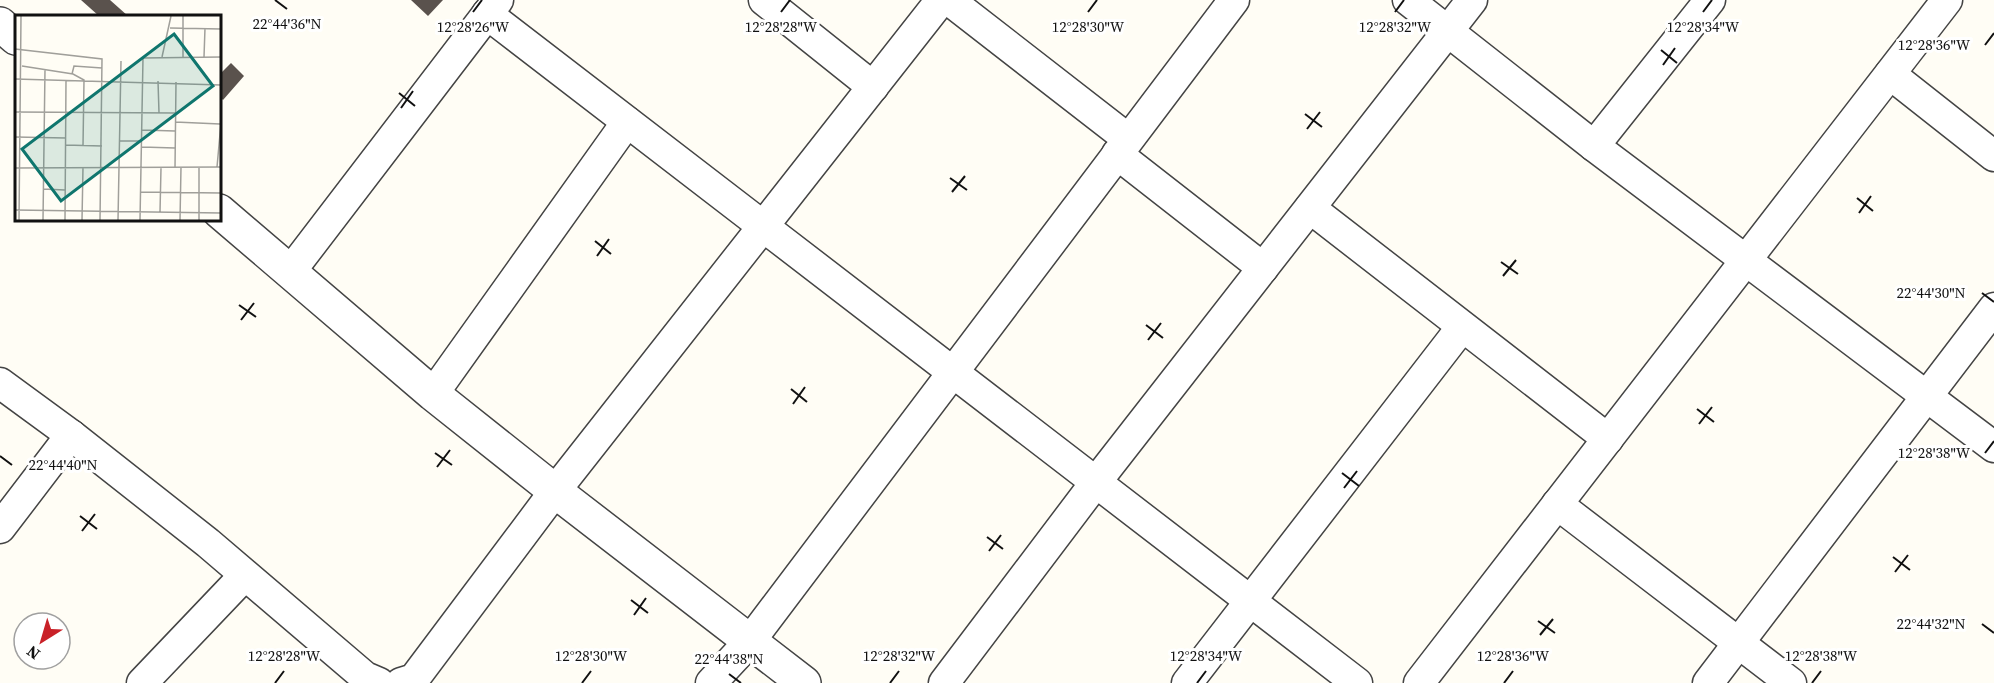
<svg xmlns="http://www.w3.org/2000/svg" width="1994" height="683" viewBox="0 0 1994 683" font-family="'Source Serif 4',serif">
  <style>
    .building { fill: #5a524d }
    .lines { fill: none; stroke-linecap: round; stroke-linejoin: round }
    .minor-casing { stroke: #444; stroke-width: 33 }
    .tertiary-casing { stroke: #444; stroke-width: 36 }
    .minor { stroke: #fff; stroke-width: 30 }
    .tertiary { stroke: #fff; stroke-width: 33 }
    .ticks { fill: none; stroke: #111; stroke-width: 2 }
    .inset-road { fill: none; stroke: #a09f9a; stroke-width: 1.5 }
    .view { fill: #0f766e; fill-opacity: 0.15; stroke: #0f766e; stroke-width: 3 }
    .inset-edge { fill: none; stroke: #111; stroke-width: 3 }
    .ticks-label { font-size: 15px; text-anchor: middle; fill: #111; stroke: #fff; stroke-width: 6; stroke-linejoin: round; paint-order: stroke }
  </style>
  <rect width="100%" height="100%" fill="#fffdf5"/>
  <!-- building -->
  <g class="building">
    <polygon points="81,0 110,0 128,16 99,16"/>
    <polygon points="411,0 443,0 428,16"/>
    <polygon points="231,63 244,76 223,100 219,96 219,75"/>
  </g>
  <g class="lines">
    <!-- minor casing -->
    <g class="minor-casing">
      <g id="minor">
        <polyline points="764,0 873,87"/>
        <polyline points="949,0 1128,139"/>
        <polyline points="1408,0 1594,146 1994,447"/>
        <polyline points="487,14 1357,683"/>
        <polyline points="1890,74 1994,156"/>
        <polyline points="1594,146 1710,0"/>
        <polyline points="1117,154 1263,268"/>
        <polyline points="1310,208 1608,439"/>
        <polyline points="290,272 498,0"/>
        <polyline points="0,383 71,435 208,543 365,677 379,683"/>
        <polyline points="433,394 627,122"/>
        <polyline points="1557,504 1791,683"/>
        <polyline points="0,528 71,435"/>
        <polyline points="142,683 244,576"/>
        <polyline points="401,683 414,679 555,491 941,0"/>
        <polyline points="711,683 750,641 1234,0"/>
        <polyline points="944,683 1096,482 1472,0"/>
        <polyline points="1187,683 1462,327"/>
        <polyline points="1419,683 1947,0"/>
        <polyline points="1708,683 1994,308"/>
      </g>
    </g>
    <!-- tertiary casing -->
    <g class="tertiary-casing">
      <g id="tertiary">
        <polyline points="0,24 16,38"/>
        <polyline points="219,211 433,394 555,491 804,683"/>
      </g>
    </g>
    <!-- minor -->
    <use href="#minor" class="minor"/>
    <!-- tertiary -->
    <use href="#tertiary" class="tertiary"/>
  </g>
  <!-- ticks -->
  <path class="ticks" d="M275,0L287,9M473,12L482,0M781,12L790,0M1088,12L1097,0M1395,12L1404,0M1703,12L1712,0M1985,45L1994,33M1661,50L1677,63M1663,65L1675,48M399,93L415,106M401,108L413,91M1305,114L1322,127M1307,129L1320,112M950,178L967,190M952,192L965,176M1857,198L1873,211M1859,213L1871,196M595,241L611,254M597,256L609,239M1501,262L1518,274M1503,276L1516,260M1982,293L1994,302M239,305L256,317M241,320L254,303M1146,325L1163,338M1148,340L1161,323M791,389L807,402M793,404L805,387M1697,409L1714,422M1699,424L1712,407M435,453L452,465M1985,453L1994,441M0,456L12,465M437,467L450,450M1342,473L1359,486M1344,488L1357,471M80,516L97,529M82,531L95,514M987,537L1003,549M989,551L1001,535M1893,557L1910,570M1895,572L1908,555M631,600L648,613M634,615L646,598M1538,621L1555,633M1982,624L1994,633M1540,635L1553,619M729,674L741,683M275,683L284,671M582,683L591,671M890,683L899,671M1197,683L1206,671M1504,683L1513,671M1812,683L1821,671"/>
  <!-- overview -->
  <g transform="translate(15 15)">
    <rect width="206" height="206" fill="#fffdf5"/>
    <path class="inset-road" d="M155,13L206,14M0,34L87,44L85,205M147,42L156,1M168,42V1M189,42L190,13M7,51L58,59L69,65L68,131M57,59L59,51L87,53M0,64L206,70M143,66L144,98M0,97L161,98M160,107L205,109M127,115L160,116M0,122L51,123M104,126H127M50,130L87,131M127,132L160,133M202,152L206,108M0,153L206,152M160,153L161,67M28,174L50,175M126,177L206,178M0,195L206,198M145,197L146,153M4,205L6,1M28,205L30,54M50,205L51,65M67,205L68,152M103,205L106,46M125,205L128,43L206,42M165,205L166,152M184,205V152"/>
    <path class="view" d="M159,19L198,71L46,186L7,134Z"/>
    <rect width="206" height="206" class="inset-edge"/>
  </g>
  <g class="ticks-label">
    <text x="287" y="29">22°44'36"N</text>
    <text x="473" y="32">12°28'26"W</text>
    <text x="781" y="32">12°28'28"W</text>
    <text x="1088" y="32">12°28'30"W</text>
    <text x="1395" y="32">12°28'32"W</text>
    <text x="1703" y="32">12°28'34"W</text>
    <text x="1934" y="50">12°28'36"W</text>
    <text x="1931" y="298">22°44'30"N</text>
    <text x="1934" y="458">12°28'38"W</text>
    <text x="63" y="470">22°44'40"N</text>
    <text x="1931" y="629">22°44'32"N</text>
    <text x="284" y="661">12°28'28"W</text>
    <text x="591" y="661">12°28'30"W</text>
    <text x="899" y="661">12°28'32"W</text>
    <text x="1206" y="661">12°28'34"W</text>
    <text x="1513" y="661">12°28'36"W</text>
    <text x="1821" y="661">12°28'38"W</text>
    <text x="729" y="664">22°44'38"N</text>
  </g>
  <!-- north arrow -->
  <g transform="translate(42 641) rotate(217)"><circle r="28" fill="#ffffff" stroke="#a0a0a0" stroke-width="1.5"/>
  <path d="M0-4.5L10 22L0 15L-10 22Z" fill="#c92128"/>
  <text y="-9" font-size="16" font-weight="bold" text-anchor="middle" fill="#111111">N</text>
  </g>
</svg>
